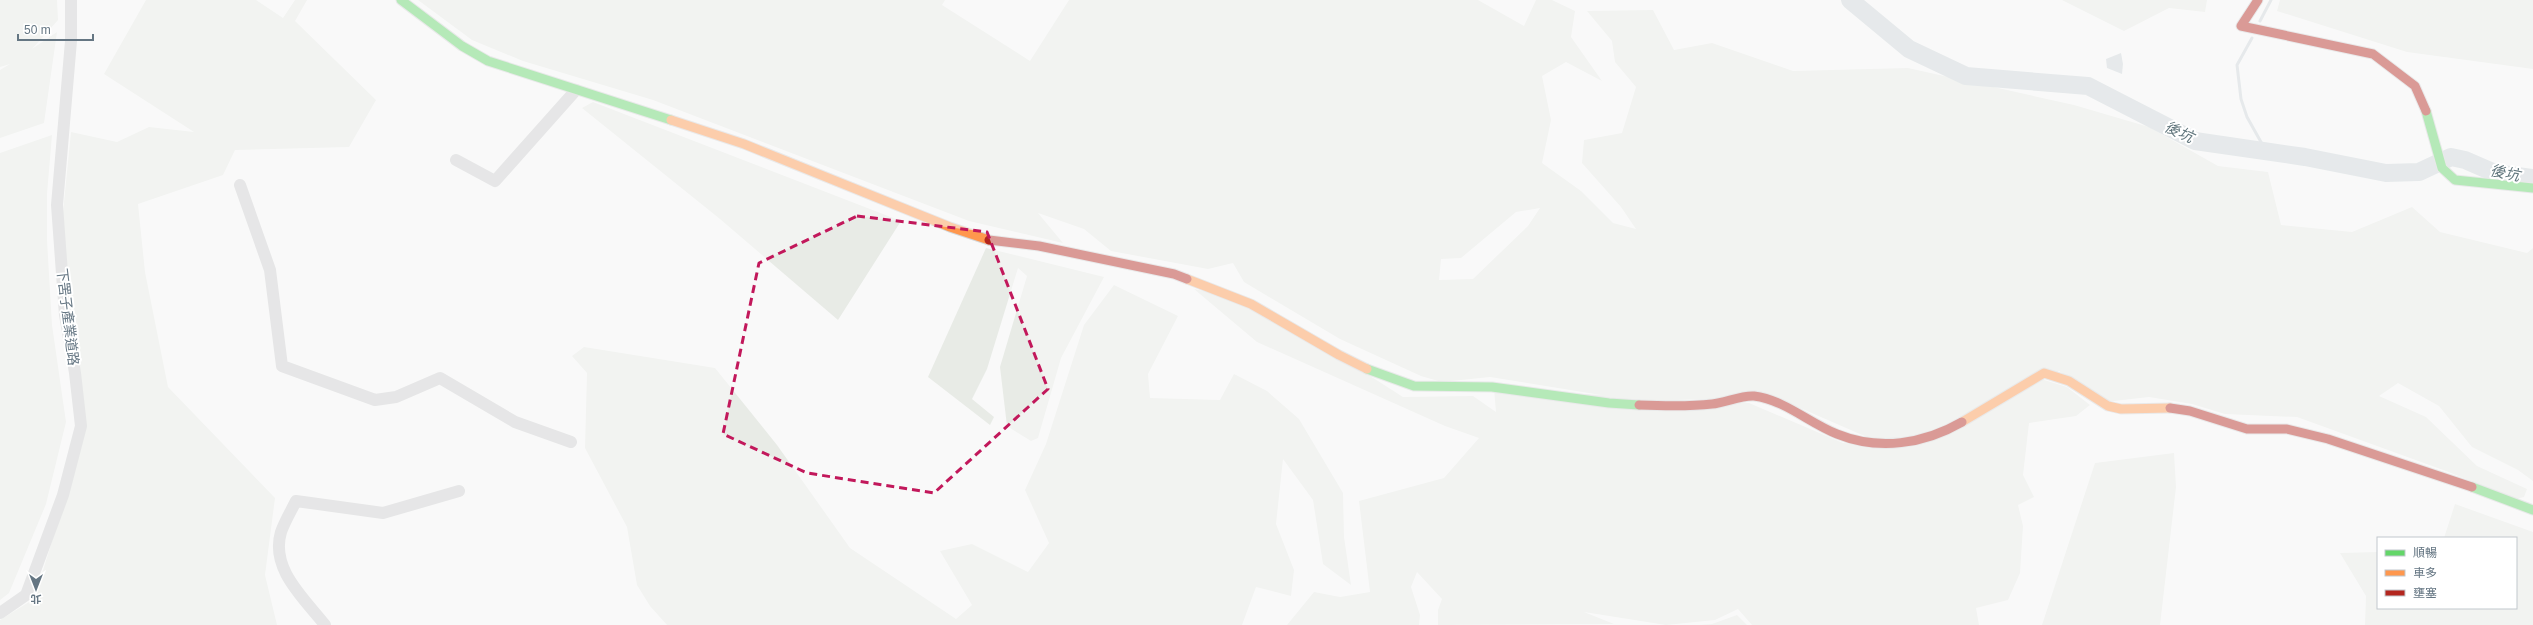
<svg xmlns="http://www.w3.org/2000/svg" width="2533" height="625" viewBox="0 0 2533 625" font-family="Helvetica,'Noto Sans TC',sans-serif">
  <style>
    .green { fill: #e8ebe6; fill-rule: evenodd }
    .water { fill: #ced6d9 }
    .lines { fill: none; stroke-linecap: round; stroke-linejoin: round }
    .stream { stroke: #ced6d9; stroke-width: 3 }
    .river { stroke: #ced6d9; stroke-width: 18 }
    .fast-casing { stroke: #d5d6d7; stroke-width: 11 }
    .slow-casing { stroke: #d5d6d7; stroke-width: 11 }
    .jam-casing { stroke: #d5d6d7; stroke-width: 11 }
    .street { stroke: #cecfd0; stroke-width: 12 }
    .fast { stroke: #63d668; stroke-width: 9 }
    .slow { stroke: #ff974d; stroke-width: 9 }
    .jam { stroke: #b3261e; stroke-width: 9 }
    .marked { fill: none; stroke: #c2185b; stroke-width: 3; stroke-dasharray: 8 5; stroke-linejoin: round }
    .labels { text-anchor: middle; stroke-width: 4; stroke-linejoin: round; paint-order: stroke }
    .street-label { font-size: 14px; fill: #657683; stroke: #fff }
    .water-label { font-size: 15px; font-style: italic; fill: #60757c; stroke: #fff }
  </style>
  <rect width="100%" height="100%" fill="#f9f9f9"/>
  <!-- green -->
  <g class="green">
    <polygon points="0,0 57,0 58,20 32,49 57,32 44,123 0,138 0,70 10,64 0,67"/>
    <polygon points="146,0 256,0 283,18 295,0 307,0 295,21 376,100 349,147 235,150 223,175 138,204 145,272 168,387 275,498 265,575 277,625 0,625 0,620 34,599 79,455 79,357 61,232 71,132 117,142 149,127 194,132 104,74"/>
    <path d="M418,0H945L942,5L1030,61L1069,0H1478L1524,26L1536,0H1552L1575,11L1571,37L1602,81L1566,62L1542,76L1551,120L1542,163L1581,191L1613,223L1636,229L1621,207L1582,163L1584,140L1622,133L1636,87L1615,62L1612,41L1587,11L1653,10L1674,50L1712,43L1793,71L1908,68L2074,105L2149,127L2218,166L2268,172L2281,225L2352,232L2412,207L2440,232L2527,253L2533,248V481L2518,470L2472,447L2439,406L2398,383L2379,396L2426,417L2477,466L2527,489L2524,497L2516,499L2446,471L2297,417L2225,414L2192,404L2149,397L2105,402L2059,371L1943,426L1916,435L1876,441L1791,404L1719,399L1632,400L1490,377L1442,382L1421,376L1340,339L1244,282L1233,263L1208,269L1111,251L1084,229L1038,213L1063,243L969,221L653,100L523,61L472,40ZM1540,208L1528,226L1473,279L1439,280L1441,259L1461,258L1516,212Z"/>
    <polygon points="2062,0 2207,0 2205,12 2169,8 2124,31"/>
    <polygon points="2280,0 2533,0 2533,69 2407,52 2277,11"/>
    <polygon points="593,102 901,221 838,320 720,219 582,108"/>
    <polygon points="52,135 47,194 47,240 52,325 66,422 46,504 9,593 0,600 0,153"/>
    <polygon points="986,248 1104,277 1061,358 1038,438 1031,441 1007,426 1000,367 1027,276 1018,268 987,369 972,399 994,417 990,425 928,377"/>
    <polygon points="1114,285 1178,316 1148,374 1150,398 1220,400 1234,374 1267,391 1299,419 1343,493 1344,537 1351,585 1323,564 1313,500 1283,459 1276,524 1294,570 1291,596 1256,587 1242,625 667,625 650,606 637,585 627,527 585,448 587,373 572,356 584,347 715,368 777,445 850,548 956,619 972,605 940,551 972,544 1028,572 1049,543 1025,490 1046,444 1084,325"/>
    <polygon points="1194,289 1228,296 1345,360 1403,397 1473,396 1496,412 1494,389 1749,403 1843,443 1907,447 2041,379 2067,387 2090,405 2076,416 2029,423 2023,475 2034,497 2018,505 2023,526 2020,573 2008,600 1976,608 1979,625 1752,625 1738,609 1715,620 1666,625 1584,612 1614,624 1438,625 1438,610 1442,599 1417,572 1411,587 1420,615 1419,625 1287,625 1314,592 1340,597 1370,592 1359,501 1444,478 1479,438 1445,426 1257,342"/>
    <polygon points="2174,453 2176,487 2160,625 2042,625 2095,463"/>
    <polygon points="2455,504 2533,532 2533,625 2365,625 2366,596 2340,553 2378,552 2378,608 2516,608 2516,538 2444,538"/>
    <polygon points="1737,615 1747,625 1699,625 1712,624"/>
  </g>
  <!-- water -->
  <polygon class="water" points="2121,53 2123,64 2122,74 2107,68 2106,59"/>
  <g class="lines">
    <!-- stream -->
    <g class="stream">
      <polyline points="2260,21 2271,0"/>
      <polyline points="2252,38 2237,65 2241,99 2247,117 2266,151"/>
    </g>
    <!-- river -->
    <polyline class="river" points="1850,0 1909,49 1966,76 2088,86 2195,141 2305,157 2386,173 2419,172 2451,157 2465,160 2495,173 2533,178"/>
    <!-- fast casing -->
    <g class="fast-casing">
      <g id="fast">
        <polyline points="401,0 462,46 488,61 671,120"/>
        <polyline points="2426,111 2442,168 2455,180 2533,188"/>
        <polyline points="1367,369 1414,386 1492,387 1609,403 1639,405"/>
        <polyline points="2472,487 2533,510"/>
      </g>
    </g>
    <!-- slow casing -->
    <g class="slow-casing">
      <g id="slow">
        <polyline points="671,120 744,144 950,227 989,240"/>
        <polyline points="1187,279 1251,304 1339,355 1367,369"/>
        <polyline points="1962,422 2044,373 2069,381 2108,406 2121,409 2170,408"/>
      </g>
    </g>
    <!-- jam casing -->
    <g class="jam-casing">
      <g id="jam">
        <polyline points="2258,0 2241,26 2373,54 2415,86 2426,111"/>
        <polyline points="989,240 1039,246 1174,274 1187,279"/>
        <path d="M1639,405C1663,406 1687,407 1712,404C1725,403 1741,395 1754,396C1785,400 1809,423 1837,434C1879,451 1924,444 1962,422"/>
        <polyline points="2170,408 2190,411 2247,429 2287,429 2328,439 2472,487"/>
      </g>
    </g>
    <!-- street -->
    <g class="street">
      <polyline points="456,160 495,181 576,90"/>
      <polyline points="240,185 270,270 282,366 375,400 396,397 440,378 515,422 571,442"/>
      <polyline points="0,613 26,595 63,495 81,426 75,373 65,315 57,205 71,41 71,0"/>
      <path d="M325,625C304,598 270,569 281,532C285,521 291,511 296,501L383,513L459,491"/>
    </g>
    <!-- fast -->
    <use href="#fast" class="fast"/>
    <!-- slow -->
    <use href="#slow" class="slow"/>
    <!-- jam -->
    <use href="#jam" class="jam"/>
  </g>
  <!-- marked area -->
  <path d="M0 0H2533V625H0ZM857,216L987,232L1048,389L934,493L807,473L723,434L759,263Z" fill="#f9f9f9" fill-opacity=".55" fill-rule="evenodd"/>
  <path class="marked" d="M857,216L987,232L1048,389L934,493L807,473L723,434L759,263Z"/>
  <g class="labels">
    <!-- street labels -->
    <g class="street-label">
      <text transform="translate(68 317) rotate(83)" y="5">下罟子產業道路</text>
    </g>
    <!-- water labels -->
    <g class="water-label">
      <text transform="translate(2179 132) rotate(25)" y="5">後坑</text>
      <text transform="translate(2505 173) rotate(11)" y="5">後坑</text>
    </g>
  </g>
  <!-- legend -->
  <rect x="2377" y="537" width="140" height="72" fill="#ffffff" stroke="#c1c8cd"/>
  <rect x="2385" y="550" width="20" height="6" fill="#63d668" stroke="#c1c8cd"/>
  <text x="2413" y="557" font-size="12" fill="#657683">順暢</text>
  <rect x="2385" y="570" width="20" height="6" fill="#ff974d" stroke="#c1c8cd"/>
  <text x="2413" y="577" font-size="12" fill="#657683">車多</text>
  <rect x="2385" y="590" width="20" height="6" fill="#b3261e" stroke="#c1c8cd"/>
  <text x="2413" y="597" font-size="12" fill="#657683">壅塞</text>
  <!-- north arrow -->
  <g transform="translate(36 589) rotate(180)" stroke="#ffffff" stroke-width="3" paint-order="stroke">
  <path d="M0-3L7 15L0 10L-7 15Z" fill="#657683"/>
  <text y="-6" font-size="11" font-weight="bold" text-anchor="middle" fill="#657683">北</text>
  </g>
  <!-- scale -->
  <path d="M18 34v6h75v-6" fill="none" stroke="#657683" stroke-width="2"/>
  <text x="24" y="34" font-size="12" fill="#657683" stroke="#ffffff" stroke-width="3" paint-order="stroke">50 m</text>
</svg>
